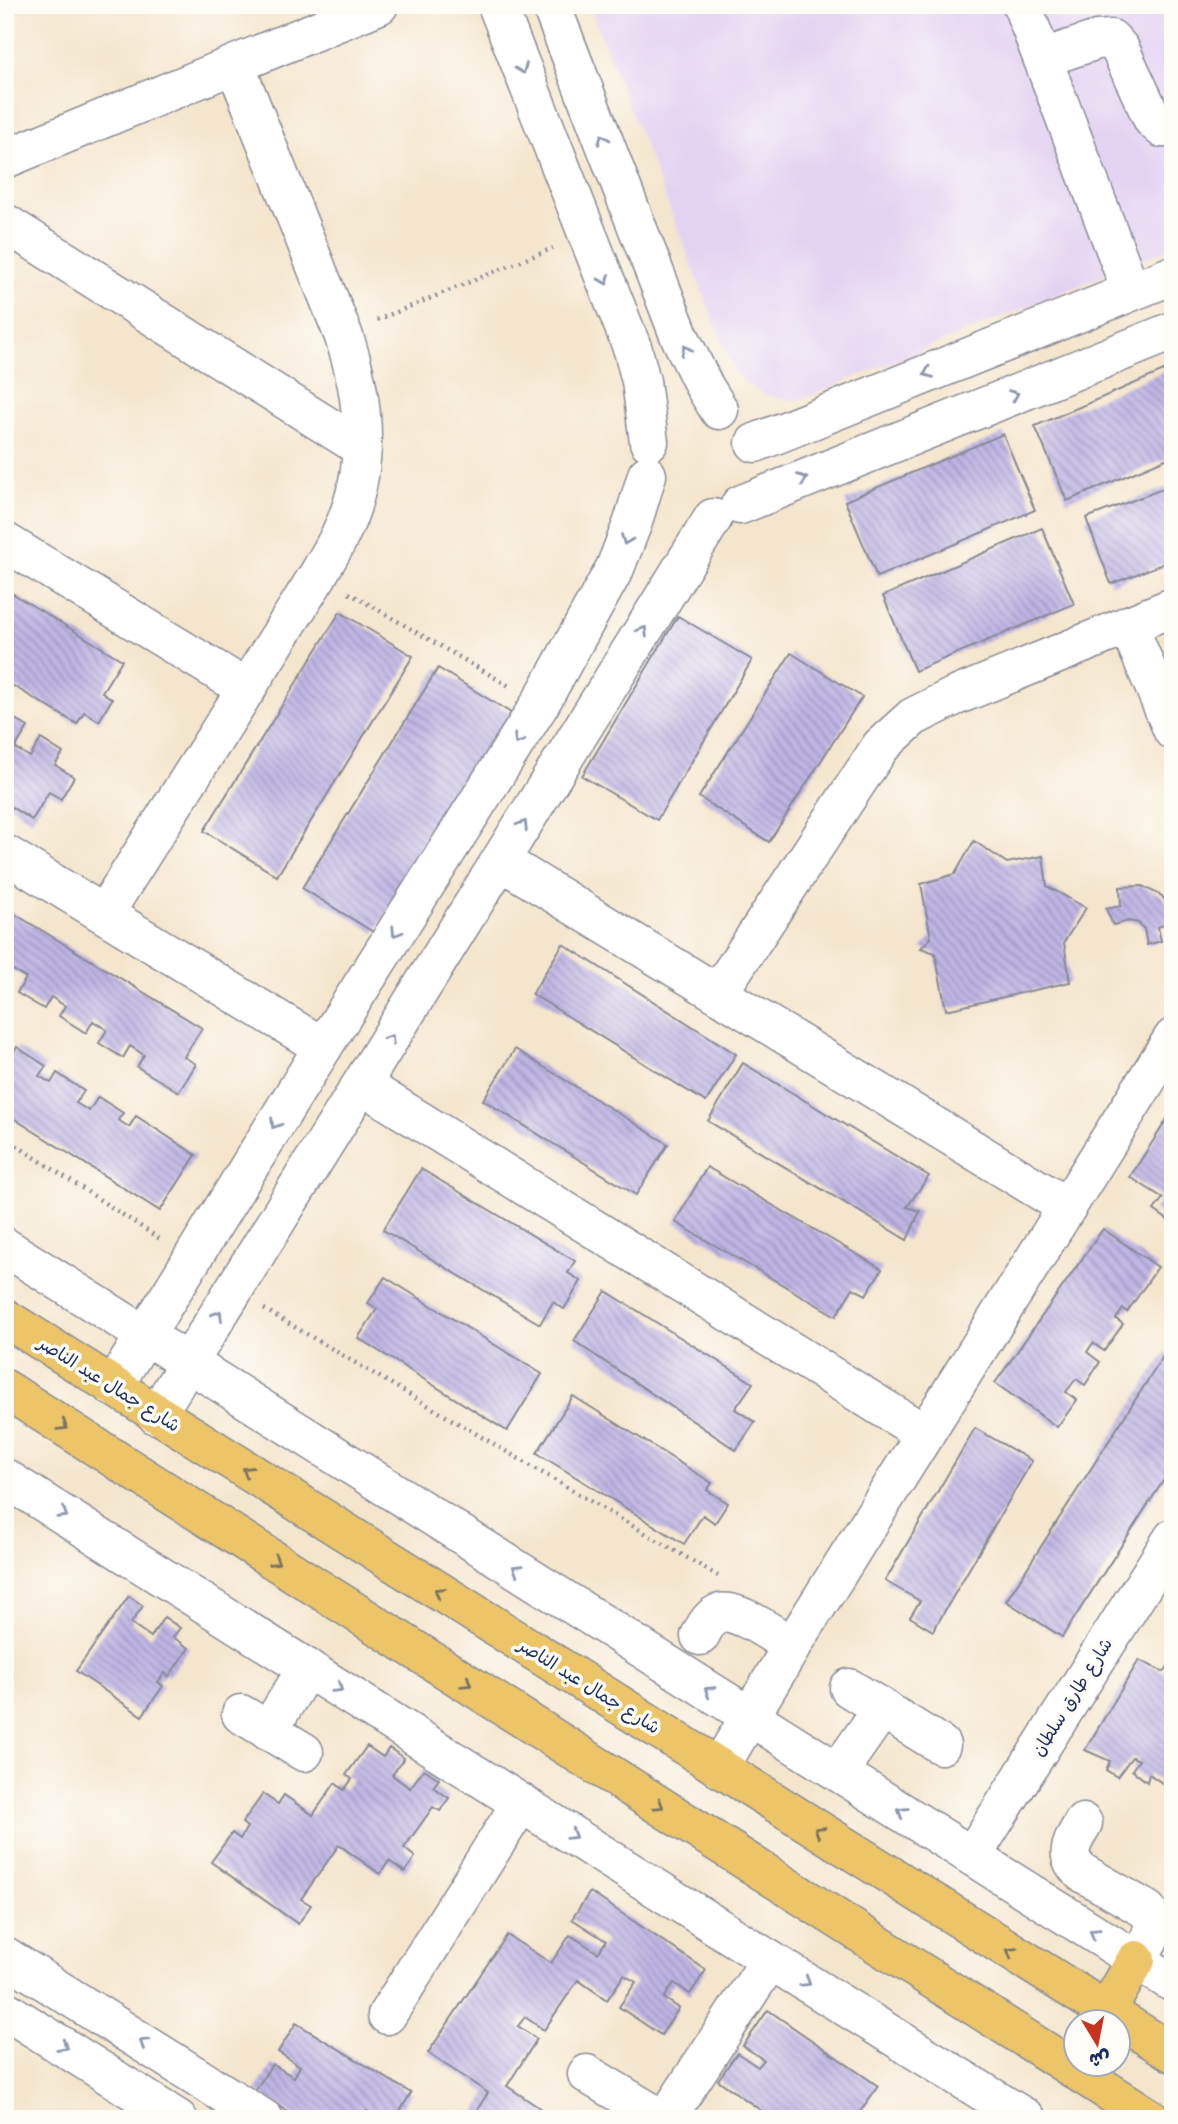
<svg xmlns="http://www.w3.org/2000/svg" width="1178" height="2124" viewBox="0 0 1178 2124" font-family="Mali,'Playpen Sans Arabic',sans-serif">
  <style>
    .built { fill: #e3d3f2 }
    .building { fill: url(#building-back-hatch) }
    .lines { fill: none; stroke-linecap: round; stroke-linejoin: round }
    .minor-casing { stroke: #888a96; stroke-width: 41 }
    .major-casing { stroke: #888a96; stroke-width: 41 }
    .path { stroke: #888a96; stroke-width: 4.5; stroke-dasharray: 2 5; stroke-linecap: butt }
    .minor { stroke: #fff; stroke-width: 38 }
    .major { stroke: #ecc569; stroke-width: 38 }
    .oneway { stroke: #8d97ae }
    .oneway2 { stroke: #797263 }
    .labels { text-anchor: middle; stroke-width: 7; stroke-linejoin: round; paint-order: stroke }
    .street-label { font-size: 18px; fill: #1b2f5e; stroke: #fdfcf7 }
  </style>
  <defs>
    <pattern id="building-back-hatch" width="6" height="6" patternUnits="userSpaceOnUse" patternTransform="scale(1.75)"><rect width="6" height="6" fill="#bfb5e4"/><path d="M-1 5l2 2M0 0l6 6M5-1l2 2" fill="none" stroke="#9a94bc"/></pattern>
  </defs>
  <rect width="100%" height="100%" fill="#fdfcf7"/>
  <filter id="ink" filterUnits="userSpaceOnUse"><feTurbulence type="fractalNoise" baseFrequency=".0143" numOctaves="2"/><feDisplacementMap in="SourceGraphic" scale="14" xChannelSelector="R" yChannelSelector="G"/><feConvolveMatrix kernelMatrix="1 2 1 2 8 2 1 2 1" color-interpolation-filters="sRGB"/></filter>
  <filter id="wash" filterUnits="userSpaceOnUse"><feTurbulence type="fractalNoise" baseFrequency=".00686" numOctaves="4" result="noise"/><feDisplacementMap in="SourceGraphic" scale="28" xChannelSelector="R" yChannelSelector="G"/><feGaussianBlur stdDeviation="1.57" result="paint"/><feColorMatrix in="noise" values="0 0 0 0 0 0 0 0 0 0 0 0 0 0 0 0 0 1.4 0 .05"/><feComposite in="paint" operator="in"/></filter>
  <g filter="url(#wash)">
    <rect width="100%" height="100%" fill="#f4e6cd"/>
    <!-- built -->
    <polygon class="built" points="589,5 1173,5 1173,247 799,400 780,399 763,394 747,384 735,371 727,354"/>
    <g id="blocks">
      <!-- building -->
      <g class="building">
        <polygon points="1173,367 1173,456 1067,501 1035,426"/>
        <polygon points="1003,434 1035,510 877,577 845,501"/>
        <polygon points="1173,485 1173,560 1111,584 1086,518"/>
        <polygon points="1042,528 1074,604 915,671 883,596"/>
        <polygon points="5,589 122,660 102,692 112,699 99,721 84,712 77,724 5,681"/>
        <polygon points="340,612 413,656 277,876 204,831"/>
        <polygon points="678,616 752,660 657,820 582,776"/>
        <polygon points="791,653 862,697 769,842 699,797"/>
        <polygon points="438,668 511,713 375,933 302,888"/>
        <polygon points="5,713 28,727 15,748 30,757 41,739 63,753 55,765 74,777 61,799 49,792 32,820 5,803"/>
        <polygon points="974,841 1007,863 1043,856 1047,886 1086,908 1064,942 1070,982 946,1010 935,953 921,948 931,938 921,884 955,874"/>
        <polygon points="1142,886 1162,896 1173,912 1173,920 1158,927 1161,941 1147,945 1144,929 1138,923 1129,921 1113,925 1106,909 1121,906 1120,887"/>
        <polygon points="5,908 202,1028 184,1057 196,1064 179,1092 137,1067 144,1055 130,1046 123,1058 99,1043 107,1030 93,1021 86,1033 59,1016 65,1006 51,997 44,1009 17,993 26,978 13,970 5,982"/>
        <polygon points="563,944 736,1054 706,1102 532,994"/>
        <polygon points="17,1047 46,1066 39,1076 51,1083 57,1073 84,1091 76,1103 89,1111 98,1097 123,1113 118,1120 129,1127 136,1116 196,1155 160,1211 5,1113 5,1058 8,1061"/>
        <polygon points="515,1049 668,1144 636,1195 483,1100"/>
        <polygon points="743,1063 929,1176 907,1207 920,1211 907,1240 708,1121"/>
        <polygon points="1173,1110 1173,1212 1168,1220 1154,1210 1163,1198 1130,1177"/>
        <polygon points="707,1167 882,1269 866,1295 853,1288 836,1316 675,1222"/>
        <polygon points="421,1169 575,1261 568,1273 581,1281 564,1309 553,1302 540,1324 383,1230"/>
        <polygon points="1103,1229 1158,1267 1127,1312 1123,1309 1116,1319 1123,1324 1104,1351 1093,1343 1087,1352 1100,1362 1085,1385 1076,1379 1066,1392 1077,1400 1057,1427 995,1383"/>
        <polygon points="385,1277 542,1374 507,1431 358,1338 377,1309 368,1303"/>
        <polygon points="606,1291 753,1383 735,1409 755,1422 736,1450 574,1341"/>
        <polygon points="1166,1352 1173,1357 1173,1466 1062,1637 1006,1601"/>
        <polygon points="573,1396 712,1483 707,1490 728,1503 715,1523 703,1515 684,1544 537,1453"/>
        <polygon points="975,1428 1032,1461 933,1631 910,1617 920,1601 885,1581"/>
        <polygon points="129,1596 143,1606 131,1623 151,1637 164,1617 180,1628 173,1637 189,1648 169,1676 165,1673 158,1682 163,1686 142,1716 76,1671"/>
        <polygon points="1173,1659 1173,1773 1165,1785 1149,1774 1147,1782 1132,1770 1139,1760 1132,1757 1117,1777 1106,1770 1110,1761 1085,1750 1139,1660 1164,1672"/>
        <polygon points="367,1746 383,1757 389,1748 404,1758 392,1775 410,1788 424,1769 439,1779 433,1787 449,1798 440,1811 433,1807 404,1848 415,1857 405,1872 389,1861 380,1874 339,1845 301,1899 311,1905 298,1924 211,1862 232,1833 240,1839 247,1827 242,1823 263,1794 278,1804 284,1795 313,1815 335,1783 344,1790 352,1779 346,1775"/>
        <polygon points="590,1892 706,1970 690,1994 674,1983 664,1998 679,2008 661,2035 619,2007 636,1982 624,1975 607,2000 578,1980 544,2030 525,2017 518,2026 537,2039 507,2086 556,2119 471,2119 488,2093 428,2053 507,1935 551,1963 570,1935 598,1953 606,1941 572,1919"/>
        <polygon points="768,2010 878,2086 855,2119 773,2119 718,2080 737,2053 758,2067 764,2060 743,2046"/>
        <polygon points="296,2023 411,2093 395,2119 379,2119 367,2111 362,2119 300,2119 255,2091 272,2064 294,2077 300,2066 278,2052"/>
      </g>
    </g>
  </g>
  <g filter="url(#ink)">
    <use href="#blocks" fill-opacity="0" stroke="#888a96" stroke-width="2"/>
    <g class="lines">
      <!-- minor casing -->
      <g class="minor-casing">
        <g id="minor">
          <polyline points="497,5 633,350 641,381 649,442"/>
          <polyline points="551,5 679,335 704,386 719,410"/>
          <polyline points="1022,5 1131,291"/>
          <polyline points="1043,58 1097,40 1111,39 1120,49 1153,120 1162,128 1173,128"/>
          <polyline points="5,159 379,5"/>
          <polyline points="5,223 362,448"/>
          <polyline points="755,443 1173,275"/>
          <polyline points="740,505 1173,331"/>
          <polyline points="5,542 247,689"/>
          <polyline points="1128,625 1173,731"/>
          <polyline points="5,854 323,1047"/>
          <polyline points="501,861 1067,1207"/>
          <path d="M104,914L318,575C325,562 333,550 339,537C372,473 366,400 343,334L235,65"/>
          <polyline points="718,993 881,746 913,717 953,697 1173,607"/>
          <polyline points="362,1085 925,1434"/>
          <polyline points="5,1247 1173,1983"/>
          <polyline points="113,1387 323,1047 540,704 615,568 633,522 647,475"/>
          <polyline points="156,1415 713,518"/>
          <polyline points="5,1478 770,1960 1027,2119"/>
          <path d="M700,1636C704,1628 709,1618 717,1614C734,1605 776,1637 792,1646"/>
          <polyline points="849,1688 941,1745"/>
          <polyline points="241,1714 304,1752"/>
          <polyline points="268,1731 307,1668"/>
          <polyline points="719,1768 792,1646 1173,1038"/>
          <polyline points="838,1772 882,1709"/>
          <path d="M1083,1823C1073,1842 1062,1854 1081,1872L1147,1910C1161,1929 1147,1943 1136,1960"/>
          <polyline points="972,1856 1173,1538"/>
          <polyline points="5,1956 264,2119"/>
          <polyline points="5,2010 178,2119"/>
          <polyline points="387,2015 521,1803"/>
          <polyline points="587,2074 662,2119"/>
          <polyline points="666,2119 770,1960"/>
        </g>
      </g>
      <!-- major casing -->
      <g class="major-casing">
        <g id="major">
          <polyline points="5,1318 1173,2053"/>
          <polyline points="5,1389 1152,2119"/>
          <polyline points="1106,2012 1136,1960"/>
        </g>
      </g>
      <!-- path -->
      <g class="path">
        <polyline points="377,320 553,248"/>
        <polyline points="349,593 511,687"/>
        <polyline points="5,1138 163,1241"/>
        <polyline points="264,1309 718,1576"/>
      </g>
      <!-- minor -->
      <use href="#minor" class="minor"/>
      <!-- major -->
      <use href="#major" class="major"/>
    </g>
    <!-- one-way arrows -->
    <defs><path id="oneway-chevron" d="M-2-3.5L2.5 0L-2 3.5" fill="none" stroke-width="1.6" stroke-linecap="round" stroke-linejoin="round" transform="scale(1.75)"/></defs>
    <g class="oneway">
      <use href="#oneway-chevron" transform="translate(522 69) rotate(69)"/>
      <use href="#oneway-chevron" transform="translate(603 139) rotate(-111)"/>
      <use href="#oneway-chevron" transform="translate(605 280) rotate(68)"/>
      <use href="#oneway-chevron" transform="translate(686 350) rotate(-113)"/>
      <use href="#oneway-chevron" transform="translate(928 373) rotate(158)"/>
      <use href="#oneway-chevron" transform="translate(1014 395) rotate(-22)"/>
      <use href="#oneway-chevron" transform="translate(803 479) rotate(-22)"/>
      <use href="#oneway-chevron" transform="translate(626 540) rotate(111)"/>
      <use href="#oneway-chevron" transform="translate(643 631) rotate(-58)"/>
      <use href="#oneway-chevron" transform="translate(518 740) rotate(122)"/>
      <use href="#oneway-chevron" transform="translate(523 825) rotate(-58)"/>
      <use href="#oneway-chevron" transform="translate(396 932) rotate(122)"/>
      <use href="#oneway-chevron" transform="translate(390 1039) rotate(-58)"/>
      <use href="#oneway-chevron" transform="translate(275 1124) rotate(122)"/>
      <use href="#oneway-chevron" transform="translate(218 1315) rotate(-59)"/>
      <use href="#oneway-chevron" transform="translate(63 1514) rotate(32)"/>
      <use href="#oneway-chevron" transform="translate(517 1569) rotate(-148)"/>
      <use href="#oneway-chevron" transform="translate(338 1688) rotate(32)"/>
      <use href="#oneway-chevron" transform="translate(709 1691) rotate(-148)"/>
      <use href="#oneway-chevron" transform="translate(902 1812) rotate(-148)"/>
      <use href="#oneway-chevron" transform="translate(572 1835) rotate(32)"/>
      <use href="#oneway-chevron" transform="translate(1094 1933) rotate(-148)"/>
      <use href="#oneway-chevron" transform="translate(806 1982) rotate(32)"/>
      <use href="#oneway-chevron" transform="translate(144 2043) rotate(-148)"/>
      <use href="#oneway-chevron" transform="translate(63 2046) rotate(32)"/>
    </g>
    <g class="oneway2">
      <use href="#oneway-chevron" transform="translate(63 1426) rotate(32)"/>
      <use href="#oneway-chevron" transform="translate(247 1471) rotate(-148)"/>
      <use href="#oneway-chevron" transform="translate(275 1561) rotate(32)"/>
      <use href="#oneway-chevron" transform="translate(439 1592) rotate(-148)"/>
      <use href="#oneway-chevron" transform="translate(467 1683) rotate(32)"/>
      <use href="#oneway-chevron" transform="translate(659 1805) rotate(32)"/>
      <use href="#oneway-chevron" transform="translate(819 1831) rotate(-148)"/>
      <use href="#oneway-chevron" transform="translate(1011 1952) rotate(-148)"/>
    </g>
  </g>
  <g class="labels">
    <!-- street labels -->
    <g class="street-label">
      <text transform="translate(109 1384) rotate(32)" y="6">شارع جمال عبد الناصر</text>
      <text transform="translate(589 1686) rotate(32)" y="6">شارع جمال عبد الناصر</text>
      <text transform="translate(1072 1697) rotate(-58)" y="6">شارع طارق سلطان</text>
    </g>
  </g>
  <!-- margin -->
  <rect width="1178" height="2124" fill="none" stroke="#fdfcf7" stroke-width="28"/>
  <!-- north arrow -->
  <g transform="translate(1097 2043) rotate(170)"><circle r="33" fill="#fdfcf7" stroke="#a3aaba" stroke-width="2"/>
  <path d="M0-5L12 26L0 18L-12 26Z" fill="#c8321e"/>
  <text y="-10" font-size="19" font-weight="bold" text-anchor="middle" fill="#1b2f5e">ش</text>
  </g>
</svg>
